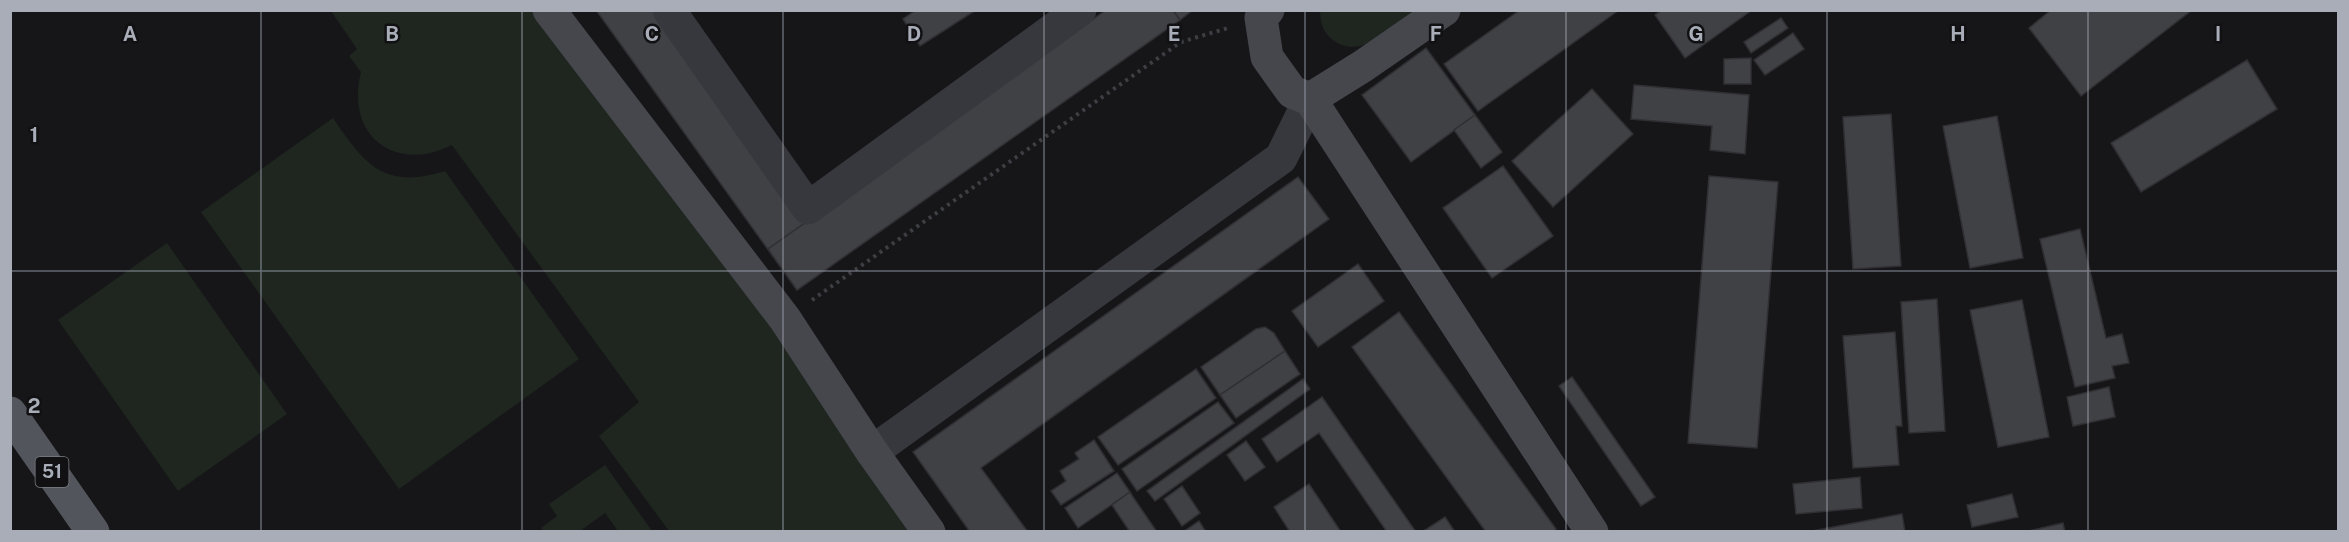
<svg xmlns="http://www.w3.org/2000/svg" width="2349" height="542" viewBox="0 0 2349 542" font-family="'Public Sans',sans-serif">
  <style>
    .green { fill: #1e261f }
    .building { fill: #404145; stroke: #303034; stroke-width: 1.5 }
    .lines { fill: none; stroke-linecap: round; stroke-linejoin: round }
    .path { stroke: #3d3f44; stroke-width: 4; stroke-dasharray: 3 4.5; stroke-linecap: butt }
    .street { stroke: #37383d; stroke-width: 33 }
    .secondary { stroke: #45474d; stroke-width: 33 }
    .primary { stroke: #53555c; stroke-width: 33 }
    .grid { fill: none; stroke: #a8adb8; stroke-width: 1.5; stroke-opacity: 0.55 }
    .labels { text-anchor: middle; stroke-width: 5; stroke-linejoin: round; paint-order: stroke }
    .shield { fill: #111113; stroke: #7b7e86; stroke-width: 1.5 }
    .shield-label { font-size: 18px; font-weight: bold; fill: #a8adb8 }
    .grid-label { font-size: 20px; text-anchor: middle; font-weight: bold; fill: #a8adb8; stroke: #111113; stroke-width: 5; stroke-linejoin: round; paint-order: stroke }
  </style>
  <rect width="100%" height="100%" fill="#161618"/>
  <!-- green -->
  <g class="green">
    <path d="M1320,10L1414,11C1394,26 1363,59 1336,42C1324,35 1320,24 1320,10Z"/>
    <path d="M331,11H535L771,327L915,531H669L599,436L639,402L452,145C394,174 345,135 361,72L349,56L357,49Z"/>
    <path d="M333,118C365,165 384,190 445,171L579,359L399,489L201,212Z"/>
    <polygon points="167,243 287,414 178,491 58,320"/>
    <polygon points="605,465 652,531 618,531 605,513 580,531 544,531 541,528 557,516 549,504"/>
  </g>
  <!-- building -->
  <g class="building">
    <polygon points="596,10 654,10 835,263 797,290"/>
    <polygon points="916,10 976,10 920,46 903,19"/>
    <polygon points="1106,10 1173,10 1180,20 797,290 768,249"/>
    <polygon points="1173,10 1193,10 1180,20"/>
    <polygon points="1520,10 1619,10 1478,111 1444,64"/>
    <polygon points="1662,10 1752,10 1685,58 1655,15"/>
    <polygon points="2051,10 2192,10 2081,96 2029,28"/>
    <polygon points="1781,18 1788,28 1751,53 1744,42"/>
    <polygon points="1793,33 1804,49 1765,75 1754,60"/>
    <polygon points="1426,48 1475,115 1411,162 1362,95"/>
    <polygon points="1751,58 1751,84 1724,84 1724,59"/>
    <polygon points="2247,60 2277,109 2141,192 2111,143"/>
    <polygon points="1634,85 1749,95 1745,154 1710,150 1712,126 1631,119"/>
    <polygon points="1592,89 1633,134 1553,207 1512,161"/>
    <polygon points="1891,114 1901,266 1853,269 1843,117"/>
    <polygon points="1475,115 1502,152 1481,168 1454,130"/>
    <polygon points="1997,116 2023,258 1970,268 1943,126"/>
    <polygon points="1503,166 1553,236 1492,278 1443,208"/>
    <polygon points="1709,176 1778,182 1757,448 1688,443"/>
    <polygon points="1298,177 1329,219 981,468 1028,532 970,532 913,452"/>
    <polygon points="2080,229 2106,338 2122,334 2129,363 2112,366 2115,378 2075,387 2040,239"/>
    <polygon points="1358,264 1384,301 1318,347 1292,311"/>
    <polygon points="1937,299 1945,431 1909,433 1901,302"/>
    <polygon points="2022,300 2049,437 1998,447 1970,310"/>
    <polygon points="1399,312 1556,529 1553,532 1486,532 1352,347"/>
    <polygon points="1265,327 1274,333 1285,351 1220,395 1201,367 1256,329"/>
    <polygon points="1895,332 1902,426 1896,426 1899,465 1853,468 1843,336"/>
    <polygon points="1285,351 1300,374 1236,418 1220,395"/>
    <polygon points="1196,369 1216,398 1118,465 1098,437"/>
    <polygon points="1572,377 1655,497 1641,506 1559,386"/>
    <polygon points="1303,379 1310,389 1155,501 1147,491"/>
    <polygon points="2109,387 2115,417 2073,426 2067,397"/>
    <polygon points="1322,397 1416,532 1387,532 1319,433 1277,462 1262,439"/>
    <polygon points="1218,402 1234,423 1137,491 1122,469"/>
    <polygon points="1094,440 1114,471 1061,505 1051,491 1066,481 1060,471 1079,459 1075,453"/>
    <polygon points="1246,441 1265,467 1245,481 1227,455"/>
    <polygon points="1117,473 1130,492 1078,528 1065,508"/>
    <polygon points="1860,477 1862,508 1796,514 1793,484"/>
    <polygon points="1309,484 1341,532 1290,532 1274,507"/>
    <polygon points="1182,486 1200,513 1182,526 1164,499"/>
    <polygon points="1130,492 1133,497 1157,532 1130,532 1112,505"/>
    <polygon points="2012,494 2018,517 1972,527 1967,505"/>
    <polygon points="1902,514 1905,532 1807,532"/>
    <polygon points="1445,517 1455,532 1426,532 1425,530"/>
    <polygon points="1199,521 1206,532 1183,532"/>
    <polygon points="2063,523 2065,532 2024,532"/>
  </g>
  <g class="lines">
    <!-- path -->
    <polyline class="path" points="812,300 1181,42 1228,28"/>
    <!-- street -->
    <g class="street">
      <polyline points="669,10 808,208 1080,10"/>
      <polyline points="872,452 1281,158 1310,99"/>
    </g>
    <!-- secondary -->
    <g class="secondary">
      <polyline points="549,10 785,319 872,452 929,532"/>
      <polyline points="1268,10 1261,18 1267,57 1292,92 1310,99 1592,532"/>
      <polyline points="1310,99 1363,66 1444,10"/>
    </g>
    <!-- primary -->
    <polyline class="primary" points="10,413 93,532"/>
  </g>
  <!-- grid -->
  <path class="grid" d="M261,10V532M522,10V532M783,10V532M1044,10V532M1305,10V532M1566,10V532M1827,10V532M2088,10V532M10,271H2338"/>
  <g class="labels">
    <!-- shield labels -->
    <rect class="shield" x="35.5" y="457" width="33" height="30" rx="4.5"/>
    <g class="shield-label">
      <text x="52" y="478">51</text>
    </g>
  </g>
  <g class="grid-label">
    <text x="130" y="41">A</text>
    <text x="392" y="41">B</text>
    <text x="652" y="41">C</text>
    <text x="914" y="41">D</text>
    <text x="1174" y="41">E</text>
    <text x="1436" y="41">F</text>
    <text x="1696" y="41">G</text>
    <text x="1958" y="41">H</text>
    <text x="2218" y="41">I</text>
    <text x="34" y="142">1</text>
    <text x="34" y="413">2</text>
  </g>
  <!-- border -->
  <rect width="2349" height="542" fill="none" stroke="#a8adb8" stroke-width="24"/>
</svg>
